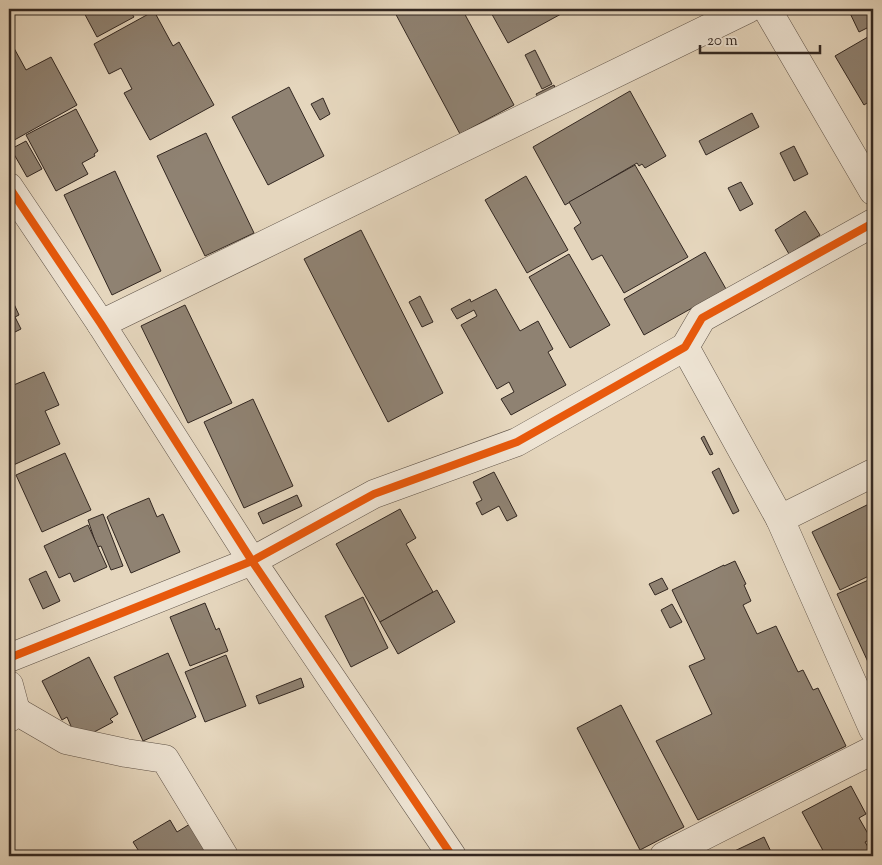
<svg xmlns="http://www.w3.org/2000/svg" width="882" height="865" viewBox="0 0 882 865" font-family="'Sorts Mill Goudy',serif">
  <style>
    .building { fill: #8f8272; stroke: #322721 }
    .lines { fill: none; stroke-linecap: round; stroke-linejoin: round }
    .minor-casing { stroke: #5f5348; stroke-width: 29 }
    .minor { stroke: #eee4d4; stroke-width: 28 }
    .cycleway-casing { stroke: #eee4d4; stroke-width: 11 }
    .cycleway { stroke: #e8590c; stroke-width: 8 }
  </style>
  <rect width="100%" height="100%" fill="#e5d6bd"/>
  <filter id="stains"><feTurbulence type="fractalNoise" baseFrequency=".004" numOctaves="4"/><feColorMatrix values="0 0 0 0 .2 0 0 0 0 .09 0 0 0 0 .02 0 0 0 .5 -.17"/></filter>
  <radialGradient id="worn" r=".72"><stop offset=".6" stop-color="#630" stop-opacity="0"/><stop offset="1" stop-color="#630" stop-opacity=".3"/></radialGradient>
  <!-- building -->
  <g class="building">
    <polygon points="82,9 129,9 134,17 97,37"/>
    <polygon points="393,9 462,9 514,105 460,134"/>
    <polygon points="489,9 558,9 561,14 508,43"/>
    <polygon points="848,9 873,9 873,25 859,32"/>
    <polygon points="154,11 173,46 179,42 214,105 150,140 124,93 132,89 121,68 109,74 94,44"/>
    <polygon points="873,34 873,99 864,105 835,56"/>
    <polygon points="9,39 26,70 51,57 77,105 9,143"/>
    <polygon points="535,50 552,84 542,89 525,55"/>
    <polygon points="554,85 557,93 539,99 536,94"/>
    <polygon points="289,87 324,156 268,185 232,117"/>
    <polygon points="630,91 666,156 645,168 642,164 639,166 637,163 565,205 533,147"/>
    <polygon points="323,98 330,114 320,120 311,104"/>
    <polygon points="76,109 98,151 94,154 95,156 82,163 88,174 56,191 26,135"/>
    <polygon points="752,113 759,127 706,155 699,141"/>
    <polygon points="206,133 254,233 205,256 157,156"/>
    <polygon points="26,141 42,169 27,177 11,149"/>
    <polygon points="794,146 808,174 794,181 780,153"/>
    <polygon points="635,165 688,257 624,293 602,255 592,260 574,228 581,223 569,202"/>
    <polygon points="115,171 161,271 112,295 64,195"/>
    <polygon points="526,176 568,250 527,273 485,200"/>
    <polygon points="741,182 753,204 740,211 728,188"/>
    <polygon points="805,211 820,235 789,254 775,230"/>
    <polygon points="361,230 443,393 388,422 304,259"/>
    <polygon points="705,252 726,289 644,335 624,299"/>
    <polygon points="569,254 610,325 570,348 529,277"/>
    <polygon points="496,289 520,331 538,321 553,349 548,352 566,385 511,415 501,399 514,392 509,382 497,389 461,325 477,316 474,310 457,319 451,309 470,299 471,302"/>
    <polygon points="9,293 19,315 15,317 21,329 9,335"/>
    <polygon points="420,296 433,322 422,327 409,302"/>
    <polygon points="185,305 232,403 188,423 141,326"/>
    <polygon points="9,354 14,365 9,368 12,372 9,374"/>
    <polygon points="44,372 59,405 45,411 60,444 9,467 9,387"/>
    <polygon points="253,399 293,486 244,508 204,422"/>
    <polygon points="704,436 713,454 710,455 701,438"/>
    <polygon points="65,453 91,510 42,532 16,475"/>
    <polygon points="719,468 739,511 733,514 712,472"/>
    <polygon points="494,472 517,516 507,521 499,506 482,515 476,503 482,500 473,482"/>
    <polygon points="297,495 302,506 263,524 258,513"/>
    <polygon points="149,498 157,517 163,514 180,552 131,573 107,517 111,514"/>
    <polygon points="873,502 873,574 840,590 812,532"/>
    <polygon points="400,509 416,538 406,544 433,592 380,622 336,544"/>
    <polygon points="103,514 123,566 111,570 101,546 97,547 88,520"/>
    <polygon points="88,525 107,567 74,582 70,573 59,578 44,546"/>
    <polygon points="735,561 746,584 744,585 751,601 743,605 757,634 776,626 798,672 803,670 813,690 818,688 846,746 698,820 656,741 712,714 689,666 705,659 672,590 724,565 724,566"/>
    <polygon points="46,571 60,601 43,609 29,579"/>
    <polygon points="662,578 668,589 655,595 649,584"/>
    <polygon points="873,578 873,673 837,594"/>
    <polygon points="437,590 455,622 398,654 380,622"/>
    <polygon points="363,597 388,648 351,667 325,616"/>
    <polygon points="205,603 216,630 219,628 228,651 190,666 170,617"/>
    <polygon points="672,604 682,622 670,628 661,610"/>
    <polygon points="168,653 196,717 143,741 114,677"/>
    <polygon points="226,655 246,706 205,722 185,672"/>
    <polygon points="89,657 118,714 110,719 113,722 81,739 74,733 67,717 62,720 42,681"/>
    <polygon points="301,678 304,687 259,704 256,696"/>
    <polygon points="621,705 684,827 640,850 577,728"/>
    <polygon points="851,786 866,814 859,818 871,839 865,842 871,852 862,856 826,856 802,812"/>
    <polygon points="170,820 177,832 190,824 209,856 142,856 133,842"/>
    <polygon points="764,837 773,856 724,856"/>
  </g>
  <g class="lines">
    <!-- minor casing -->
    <g class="minor-casing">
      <g id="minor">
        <polyline points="767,9 873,191"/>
        <polyline points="9,187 101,324 252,561 452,856"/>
        <polyline points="101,324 748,9"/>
        <polyline points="685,347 780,519 873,729"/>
        <polyline points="780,519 873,473"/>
        <polyline points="9,658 252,561 374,494 517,442 685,347 702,318 873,223"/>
        <polyline points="9,685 16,711 9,718"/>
        <polyline points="16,711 66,740 126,753 165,759 224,856"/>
        <polyline points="664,856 873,750"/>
      </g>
    </g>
    <!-- minor -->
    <use href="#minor" class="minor"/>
    <!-- cycleway casing -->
    <g class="cycleway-casing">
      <g id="cycleway">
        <polyline points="9,187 101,324 252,561 452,856"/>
        <polyline points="9,658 252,561 374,494 517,442 685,347 702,318 873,223"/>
      </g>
    </g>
    <!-- cycleway -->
    <use href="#cycleway" class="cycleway"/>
  </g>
  <!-- margin -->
  <rect width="882" height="865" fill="none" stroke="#e5d6bd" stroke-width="30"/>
  <rect x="10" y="10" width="862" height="845" fill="none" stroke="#322721" stroke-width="2.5"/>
  <rect x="15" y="15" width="852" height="835" fill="none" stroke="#322721"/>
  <!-- scale -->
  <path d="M700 45v8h120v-8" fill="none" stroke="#322721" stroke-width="2.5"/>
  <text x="707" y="45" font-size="15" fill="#322721" stroke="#eee4d4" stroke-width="4" paint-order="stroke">20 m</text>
  <rect width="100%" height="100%" filter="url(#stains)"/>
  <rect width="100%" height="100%" fill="url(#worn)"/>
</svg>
